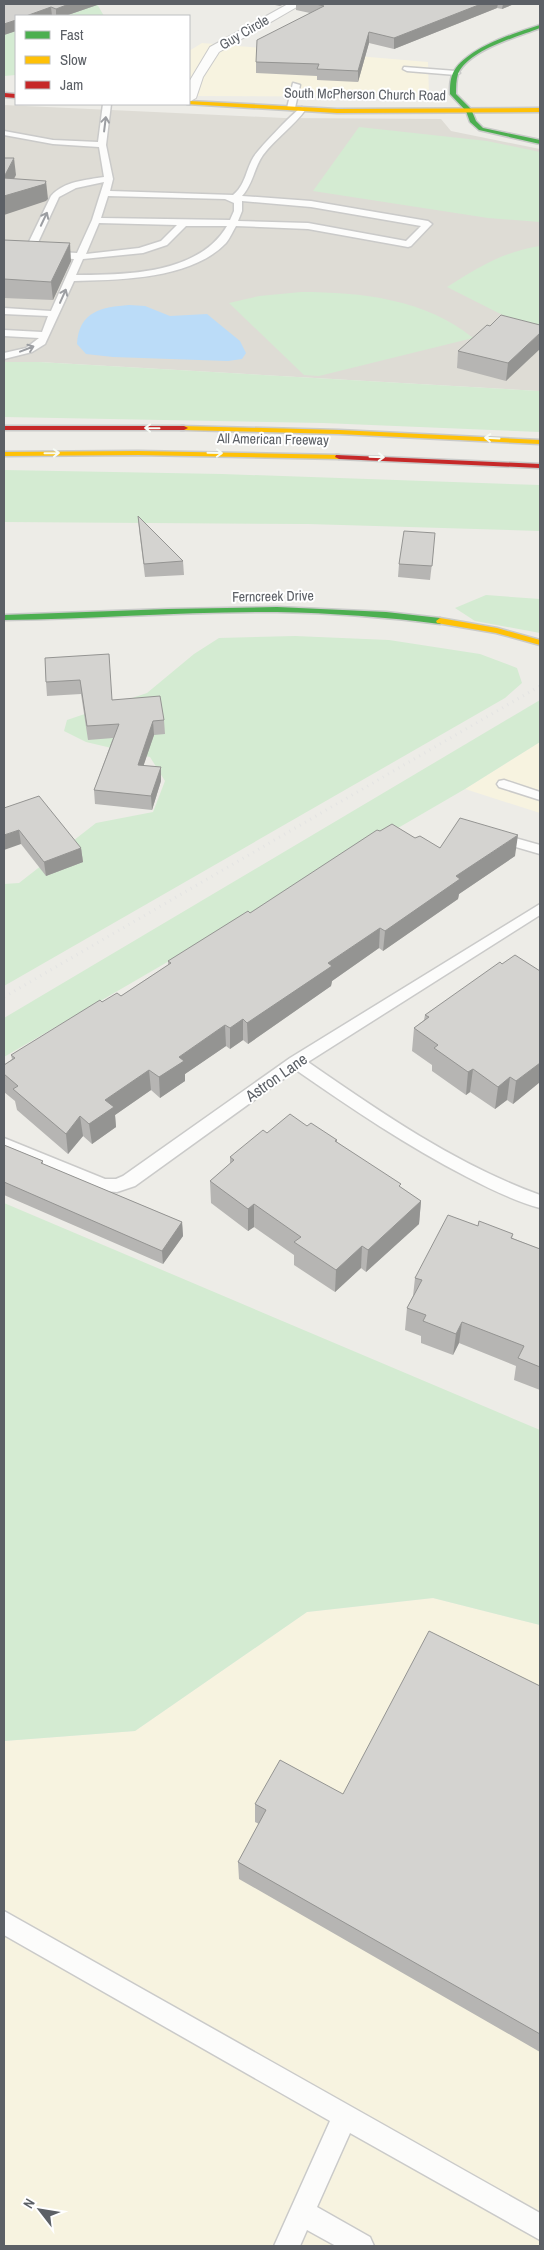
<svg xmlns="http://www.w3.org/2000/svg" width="544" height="2250" viewBox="0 0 544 2250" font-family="'Archivo Narrow',sans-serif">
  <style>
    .commercial { fill: #f7f3e0 }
    .education { fill: #dedcd5 }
    .green { fill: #d4ebd2 }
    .water { fill: #bbdcf8 }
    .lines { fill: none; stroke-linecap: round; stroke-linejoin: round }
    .lane-casing { stroke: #cacac9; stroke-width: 3 }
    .street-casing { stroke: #cacac9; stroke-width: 2 }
    .fast-casing { stroke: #c9cac9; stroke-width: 3 }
    .slow-casing { stroke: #c9cac9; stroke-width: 3 }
    .jam-casing { stroke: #c9cac9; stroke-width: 3 }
    .lane { fill: #fcfcfb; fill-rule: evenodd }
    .street { fill: #fcfcfb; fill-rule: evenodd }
    .fast { fill: #4caf50; fill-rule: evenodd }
    .slow { fill: #ffc107; fill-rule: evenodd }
    .jam { fill: #c62828; fill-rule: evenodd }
    .rail { stroke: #e4e4e3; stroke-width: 3; stroke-dasharray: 1 5; stroke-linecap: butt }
    .wall { fill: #b6b5b3 }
    .shaded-wall { fill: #949492 }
    .building { fill: #d4d3d0; stroke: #949492 }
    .oneway { stroke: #9c9ea2 }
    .oneway2 { stroke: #f6fbf6 }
    .labels { text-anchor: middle; stroke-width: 4; stroke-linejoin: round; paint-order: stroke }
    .far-street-label { font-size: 14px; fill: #5c6066; stroke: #fff }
    .street-label { font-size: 16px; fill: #5c6066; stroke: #fff }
  </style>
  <rect width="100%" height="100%" fill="#edece7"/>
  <!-- commercial -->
  <g class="commercial">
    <polygon points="202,43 428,62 429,97 189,96 189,51"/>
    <polygon points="540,742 540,813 465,789"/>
    <polygon points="433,1598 540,1625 540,2246 4,2246 4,1741 135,1731 307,1612"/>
  </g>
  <!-- education -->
  <polygon class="education" points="4,105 284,118 441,119 451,131 540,149 540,391 39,362 4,362"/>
  <!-- green -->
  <g class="green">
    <polygon points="4,4 97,4 104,16 16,16 16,75 4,76"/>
    <polygon points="359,127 487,141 540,152 540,222 488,218 313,191"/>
    <path d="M540,246V334L447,287C479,267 502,252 540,246Z"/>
    <path d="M301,292C361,292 425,299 473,338L319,376L304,375L229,303L259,296Z"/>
    <polygon points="4,362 39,362 540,391 540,432 323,423 4,417"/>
    <polygon points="4,470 222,474 540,485 540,531 308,524 4,522"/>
    <polygon points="486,595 540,599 540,633 475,621 455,608"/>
    <polygon points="295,636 389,640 480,654 517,668 522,683 505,698 4,986 4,884 19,883 96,823 153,812 165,781 150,757 86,742 64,731 67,720 147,693 194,654 219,638"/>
    <polygon points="540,700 540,742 465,789 4,1057 4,1018"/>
    <polygon points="4,1203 540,1430 540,1625 433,1598 307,1612 135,1731 4,1741"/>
  </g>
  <!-- water -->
  <path class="water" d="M129,305L145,306L170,316L207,314L240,341L246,353L242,359L228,361L113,357L86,354L77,344C79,311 102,307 129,305Z"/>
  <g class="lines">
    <!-- lane casing -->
    <g class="lane-casing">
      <g id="lane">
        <polygon points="404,67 456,71 460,73 456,75 407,71 403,69"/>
        <polygon points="293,83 300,85 295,108 291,110 287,108"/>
        <path d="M103,104H111L106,145L113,179L110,191L233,195C245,186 246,170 253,158C257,150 297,109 302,107L306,109C294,126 276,138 263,155C254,168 253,184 242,196L311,201L428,221L432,224L411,246L408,247L308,229L236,226C233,231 230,238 226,243C192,279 120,280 74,281L45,344L32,352L4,359V353L26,348L39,338L4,336V330L42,332L48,316L4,314V308L51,311L74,259L37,257L25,250L51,196C64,181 86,180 104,177L99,147L53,144L4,135V131L53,140L98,142ZM104,182L92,220L77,253L39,251L35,249L59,197L76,188ZM108,196L225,199L234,203V211L230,220L101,218ZM242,201L311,207L421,226L406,241L308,223L238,221L242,211ZM99,223L177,225L161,241L139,248L86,254ZM186,226H227C199,274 126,275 76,275L83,259L143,253L167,245Z"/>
        <polygon points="504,780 540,792 540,800 499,787 497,784 499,781"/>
        <polygon points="497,833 540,845 540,854 492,840 490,837 492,834"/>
        <path d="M540,904V915L308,1062C380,1112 457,1165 540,1195V1208C515,1201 490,1189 467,1177C407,1146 351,1108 296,1070L135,1186L117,1192L103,1191L4,1151V1138L105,1179H116L123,1176L290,1058Z"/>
        <polygon points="4,1911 540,2213 540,2240 350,2133 317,2207 370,2237 374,2246 336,2246 307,2230 300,2246 274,2246 330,2121 4,1935"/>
      </g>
    </g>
    <!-- street casing -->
    <g class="street-casing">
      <polygon id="street" points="288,4 302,4 219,52 203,77 196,98 189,102 189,82 210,47"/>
    </g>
    <!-- fast casing -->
    <g class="fast-casing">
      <g id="fast">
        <path d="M540,25V28C517,37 468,50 458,74C456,80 456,87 456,94L471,109L476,121L483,128L540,140V144L479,130L470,122L466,111L450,94C450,86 450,78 454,71C469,47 515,33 540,25Z"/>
        <path d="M277,607L386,612L440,618L444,621L440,624C386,617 332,613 277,612C186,611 95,619 4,620V615L168,609Z"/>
      </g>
    </g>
    <!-- slow casing -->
    <g class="slow-casing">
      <g id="slow">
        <polygon points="189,101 337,109 540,108 540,112 337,113 187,104"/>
        <polygon points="181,426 339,430 540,440 540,444 339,434 184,430 181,430"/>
        <polygon points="138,451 339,455 343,457 339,459 138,455 4,456 4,452"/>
        <polygon points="440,618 497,628 540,640 540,645 496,633 437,623 436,621"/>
      </g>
    </g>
    <!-- jam casing -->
    <g class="jam-casing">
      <g id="jam">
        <polygon points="4,93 16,94 16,98 4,97"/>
        <polygon points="4,426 184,426 188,428 184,430 4,430"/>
        <polygon points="336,455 540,464 540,468 339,459 335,457"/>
      </g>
    </g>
    <!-- lane -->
    <use href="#lane" class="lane"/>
    <!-- street -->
    <use href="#street" class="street"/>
    <!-- fast -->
    <use href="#fast" class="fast"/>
    <!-- slow -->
    <use href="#slow" class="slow"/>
    <!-- jam -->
    <use href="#jam" class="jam"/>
    <!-- rail -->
    <polyline class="rail" points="4,997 540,686"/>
  </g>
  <!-- wall -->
  <g class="wall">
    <polygon points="4,4 100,4 65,16 16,16 16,31 4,35"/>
    <polygon points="270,4 285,4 280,6"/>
    <polygon points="296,4 514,4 502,9 497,8 394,49 369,43 358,82 317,80 317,76 256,73 256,62 310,13 296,10"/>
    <polygon points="4,240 71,261 53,300 4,298"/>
    <polygon points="540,325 506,381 457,368 458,351 490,326"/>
    <polygon points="138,516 183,561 184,575 145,577 139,529"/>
    <polygon points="434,546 430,580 398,577 399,564"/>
    <polygon points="45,658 112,700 164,720 165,734 154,735 143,766 161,767 161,781 152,810 95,804 94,790 113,738 88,740 81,694 47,696 46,682"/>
    <polygon points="4,808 81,848 83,862 46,876 21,844"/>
    <polygon points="380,831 415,838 440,848 515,856 459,894 458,899 383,951 379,948 332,981 331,986 248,1044 243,1040 230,1049 226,1046 185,1074 185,1081 160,1098 151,1090 115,1115 116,1127 92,1144 83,1136 68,1154 17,1110 15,1101 4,1092 4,1065 12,1059 11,1055 102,1002 121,996 168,965 168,961 250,913"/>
    <polygon points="502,964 540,971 540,1082 513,1104 507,1100 495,1109 470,1092 466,1095 432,1071 432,1065 412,1051 414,1028 424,1020 425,1015"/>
    <polygon points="307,1126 337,1140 337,1142 401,1188 421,1201 419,1224 366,1272 361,1268 335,1292 294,1265 294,1255 254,1227 248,1231 211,1203 210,1181 230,1164 230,1157 267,1133"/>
    <polygon points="4,1145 43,1161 43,1164 182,1222 183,1236 163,1264 4,1195"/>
    <polygon points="478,1226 513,1234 512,1238 540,1249 540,1390 514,1380 516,1366 459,1343 453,1355 421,1343 421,1336 405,1330 407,1308 413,1296 415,1278"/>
    <polygon points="540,1686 540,2052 239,1879 238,1862 259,1824 255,1822 255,1804 343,1794"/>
  </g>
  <!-- shaded-wall -->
  <g class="shaded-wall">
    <polygon points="69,4 100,4 65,16 56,16 56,9"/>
    <polygon points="481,4 498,4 497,8 394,49 394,38"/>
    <polygon points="503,4 514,4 502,9"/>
    <polygon points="51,7 52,16 26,16"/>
    <polygon points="16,20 16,31 4,35 4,24"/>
    <polygon points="369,32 369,43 358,82 358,71"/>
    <polygon points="14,158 16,175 5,196 4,177"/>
    <polygon points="46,181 48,199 46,201 4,215 4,196"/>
    <polygon points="70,243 71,261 53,300 51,282"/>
    <polygon points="540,333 540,349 506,381 508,363"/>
    <polygon points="153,721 154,735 139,779 138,765"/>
    <polygon points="161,767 161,781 152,810 151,796"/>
    <polygon points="19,830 21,844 4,850 4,835"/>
    <polygon points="518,835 515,856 459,894 458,899 383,951 385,931 456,876"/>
    <polygon points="81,848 83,862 46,876 44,862"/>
    <polygon points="380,928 379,948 332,981 331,986 248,1044 247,1023 328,963"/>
    <polygon points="243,1019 243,1040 230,1049 230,1028"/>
    <polygon points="225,1025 226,1046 185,1074 185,1081 160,1098 159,1077 179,1057"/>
    <polygon points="540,1063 540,1082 513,1104 516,1081"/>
    <polygon points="473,1069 470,1092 466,1095 468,1072"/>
    <polygon points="149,1070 151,1090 115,1115 116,1127 92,1144 89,1124 105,1100"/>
    <polygon points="510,1077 507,1100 495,1109 498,1087"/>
    <polygon points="80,1116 83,1136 68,1154 66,1134"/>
    <polygon points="421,1201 419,1224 366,1272 368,1250"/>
    <polygon points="254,1204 254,1227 248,1231 248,1209"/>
    <polygon points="182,1222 183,1236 163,1264 162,1251"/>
    <polygon points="362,1246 361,1268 335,1292 336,1270"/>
    <polygon points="462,1322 459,1343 453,1355 456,1334"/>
  </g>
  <!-- building -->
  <g class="building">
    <polygon points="4,4 69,4 56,9 51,7 26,16 16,16 16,20 4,24"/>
    <polygon points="316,4 481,4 394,38 369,32 358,71 317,69 319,64 256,62 257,40 324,6"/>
    <polygon points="4,158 14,158 4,177"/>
    <polygon points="4,178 46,181 45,184 4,196"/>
    <polygon points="4,240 70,243 51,282 4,279"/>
    <polygon points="501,315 540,325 540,333 508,363 458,351 487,325 490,326"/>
    <polygon points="138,516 183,561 144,564"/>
    <polygon points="404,531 435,533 432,566 399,564"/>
    <polygon points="109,654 112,700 160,696 164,720 153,721 138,765 161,767 151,796 94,790 119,724 87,726 80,680 46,682 45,658"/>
    <polygon points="39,796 81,848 44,862 19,830 4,835 4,808"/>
    <polygon points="460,818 518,835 456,876 460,879 385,931 380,928 328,963 332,966 247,1023 243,1019 230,1028 225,1025 179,1057 184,1061 159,1077 149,1070 105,1100 114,1107 89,1124 80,1116 66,1134 13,1089 18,1086 4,1074 4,1065 15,1058 11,1055 100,1000 102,1002 117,993 121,996 171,963 168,961 248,911 250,913 377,830 380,831 392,824 415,838 420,836 440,848"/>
    <polygon points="515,955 540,971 540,1063 516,1081 510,1077 498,1087 473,1069 468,1072 434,1048 438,1045 414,1028 429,1017 425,1015 500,962 502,964"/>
    <polygon points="290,1114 307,1126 311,1123 337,1140 335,1141 401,1184 399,1186 421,1201 368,1250 362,1246 336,1270 294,1242 301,1237 254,1204 248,1209 210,1181 234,1160 230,1157 263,1130 267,1133"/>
    <polygon points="4,1145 43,1161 41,1163 182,1222 162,1251 4,1182"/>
    <polygon points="448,1215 478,1226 479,1221 513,1234 511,1238 540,1249 540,1367 518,1358 524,1346 462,1322 456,1334 423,1321 426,1315 407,1308 422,1280 415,1278"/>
    <polygon points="429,1631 540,1686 540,2034 238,1862 266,1810 255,1804 280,1760 343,1794"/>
  </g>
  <!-- one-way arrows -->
  <defs><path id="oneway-shaft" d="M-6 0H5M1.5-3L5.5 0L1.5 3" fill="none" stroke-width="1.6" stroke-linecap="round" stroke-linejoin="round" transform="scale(1.25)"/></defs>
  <g class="oneway">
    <use href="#oneway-shaft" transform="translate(105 124) rotate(-83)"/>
    <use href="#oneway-shaft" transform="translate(44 219) rotate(-65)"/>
    <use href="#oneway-shaft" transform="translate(63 296) rotate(-66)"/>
    <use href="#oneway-shaft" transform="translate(27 349) rotate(-21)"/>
  </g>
  <g class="oneway2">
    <use href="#oneway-shaft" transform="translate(152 428) rotate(-179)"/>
    <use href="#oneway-shaft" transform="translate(492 438) rotate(-177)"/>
    <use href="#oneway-shaft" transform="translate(52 453) rotate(-1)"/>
    <use href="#oneway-shaft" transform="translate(215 453) rotate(1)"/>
    <use href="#oneway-shaft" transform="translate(377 457) rotate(2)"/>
  </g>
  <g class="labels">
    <!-- far-street labels -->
    <g class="far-street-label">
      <text transform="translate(244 32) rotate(-30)" y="5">Guy Circle</text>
      <text transform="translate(365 94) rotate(1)" y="5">South McPherson Church Road</text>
      <text transform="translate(273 439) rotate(1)" y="5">All American Freeway</text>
      <text transform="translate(273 596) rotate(-1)" y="5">Ferncreek Drive</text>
    </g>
    <!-- street labels -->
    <g class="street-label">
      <text transform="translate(276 1077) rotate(-35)" y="6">Astron Lane</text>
    </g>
  </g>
  <!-- border -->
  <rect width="544" height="2250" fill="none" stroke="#5c6066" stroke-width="10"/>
  <!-- legend -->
  <rect x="15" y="15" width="175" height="90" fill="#ffffff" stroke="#bebfc2"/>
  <rect x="25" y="31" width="25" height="8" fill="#4caf50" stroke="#bebfc2"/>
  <text x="60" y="40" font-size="15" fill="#5c6066">Fast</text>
  <rect x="25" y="56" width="25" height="8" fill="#ffc107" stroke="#bebfc2"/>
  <text x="60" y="65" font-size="15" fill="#5c6066">Slow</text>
  <rect x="25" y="81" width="25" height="8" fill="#c62828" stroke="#bebfc2"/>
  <text x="60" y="90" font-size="15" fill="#5c6066">Jam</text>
  <!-- north arrow -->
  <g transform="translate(40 2210) rotate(301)" stroke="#ffffff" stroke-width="4" paint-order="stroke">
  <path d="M0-4L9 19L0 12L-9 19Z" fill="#5c6066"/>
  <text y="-8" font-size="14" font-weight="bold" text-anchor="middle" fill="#5c6066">N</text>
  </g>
</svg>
